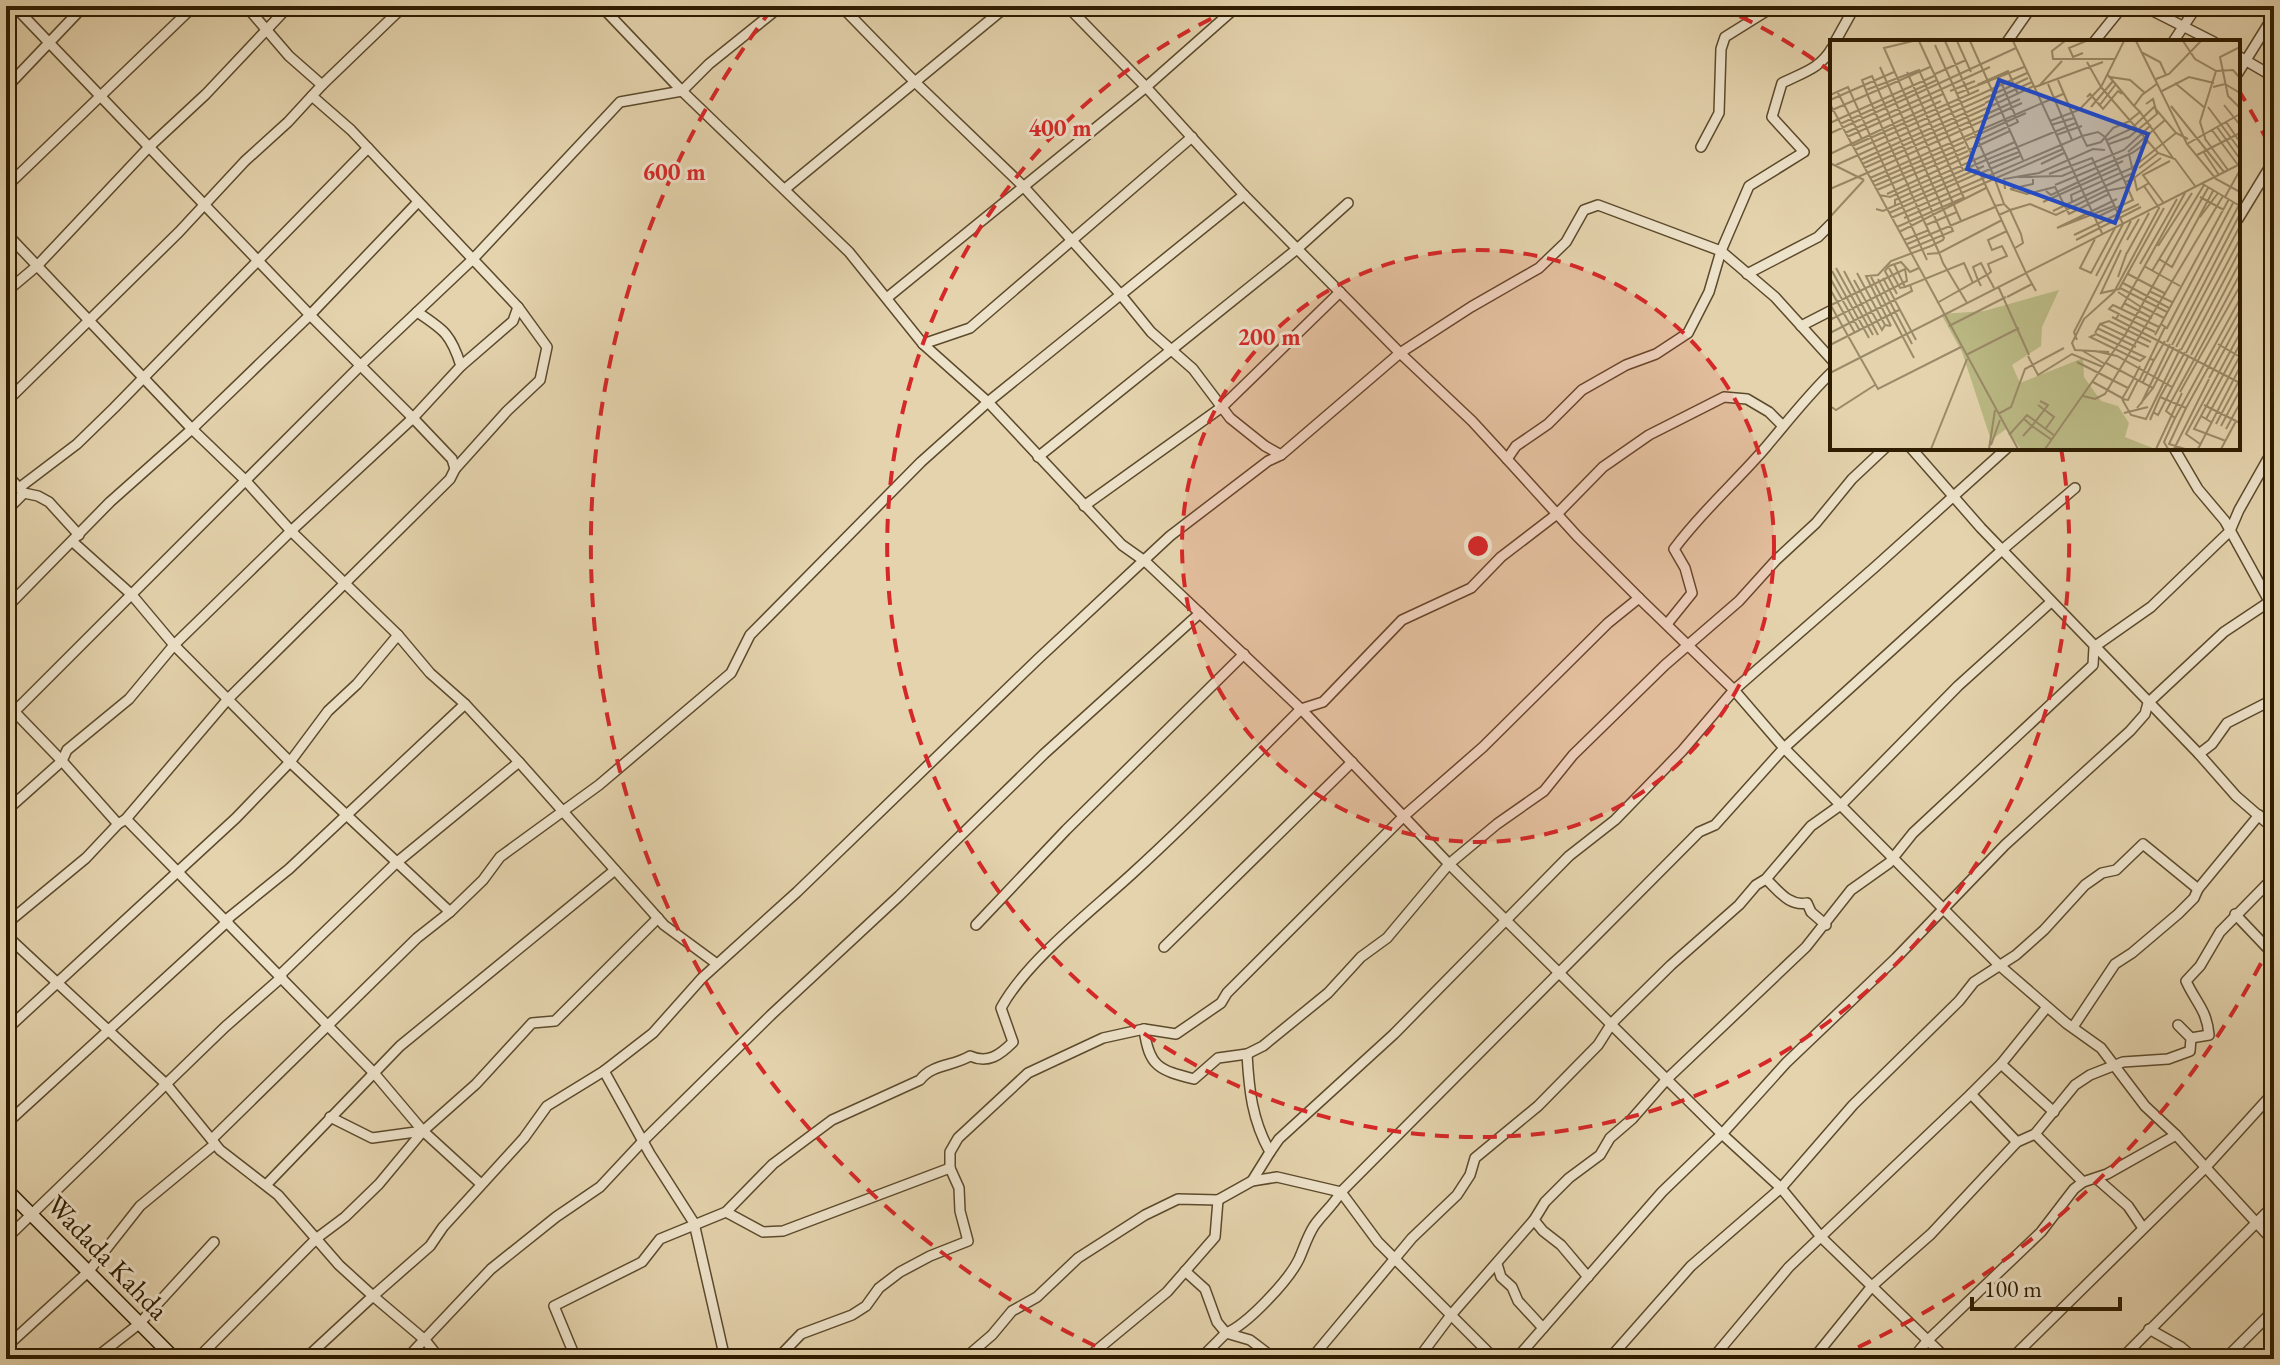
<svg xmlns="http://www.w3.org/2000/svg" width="2280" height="1365" viewBox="0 0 2280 1365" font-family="'EB Garamond',serif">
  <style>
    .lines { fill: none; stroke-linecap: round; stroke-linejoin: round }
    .minor-casing { stroke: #5c4a2b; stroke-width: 12 }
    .secondary-casing { stroke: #2e1c00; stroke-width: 15 }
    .minor { stroke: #ede2ca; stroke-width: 9 }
    .secondary { stroke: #ede2ca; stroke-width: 12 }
    .ring { fill: none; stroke: #d62828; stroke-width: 4; stroke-dasharray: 14 10 }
    .labels { text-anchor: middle; stroke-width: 6; stroke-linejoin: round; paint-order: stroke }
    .street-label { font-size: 28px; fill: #2e1c00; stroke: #ede2ca }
    .inset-road { fill: none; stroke: #9b8a68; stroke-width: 2 }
    .view { fill: #1d4ed8; fill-opacity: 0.15; stroke: #1d4ed8; stroke-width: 4 }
    .inset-edge { fill: none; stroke: #2e1c00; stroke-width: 4 }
    .centre { fill: #d62828; stroke: #ede2ca; stroke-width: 4 }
    .ring-label { font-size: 24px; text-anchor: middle; font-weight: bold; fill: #d62828; stroke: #ede2ca; stroke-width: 6; stroke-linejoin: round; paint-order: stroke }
  </style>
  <rect width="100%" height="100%" fill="#e4d3ad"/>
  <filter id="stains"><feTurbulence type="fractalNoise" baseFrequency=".0025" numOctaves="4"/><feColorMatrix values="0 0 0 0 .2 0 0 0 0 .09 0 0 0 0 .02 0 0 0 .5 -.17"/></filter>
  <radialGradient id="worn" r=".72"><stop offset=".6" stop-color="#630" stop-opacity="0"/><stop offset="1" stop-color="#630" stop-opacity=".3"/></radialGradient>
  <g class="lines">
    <!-- minor casing -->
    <g class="minor-casing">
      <g id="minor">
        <polyline points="246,6 289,56 322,85"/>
        <polyline points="601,6 682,91 849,252 923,344 988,402 1122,545 1146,562 1301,709 1449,864 1722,1134 1781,1188 1822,1238 1947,1359"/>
        <polyline points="841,6 916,83 1023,186 1121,295 1151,332 1193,369 1230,418 1265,446 1281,455"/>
        <polyline points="1067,6 1146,87 1244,195 1400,353 1471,307 1539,268 1566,242 1584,210 1598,205 1721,251 1775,297 1832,360"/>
        <polyline points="2143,6 2214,42"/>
        <polyline points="1835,42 1855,6"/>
        <polyline points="2007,42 2032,6"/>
        <polyline points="2094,42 2123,6"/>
        <polyline points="2173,42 2197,6"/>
        <polyline points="2238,56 2274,77"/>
        <polyline points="2238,73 2274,15"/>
        <polyline points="6,88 84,6"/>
        <polyline points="312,96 351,130 518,307 547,347 540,380 507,411 455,469"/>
        <polyline points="1701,147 1719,113 1721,49 1725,37 1765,12 1769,6"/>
        <polyline points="6,187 194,6"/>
        <polyline points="785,189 1007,6"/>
        <polyline points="2238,219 2274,160"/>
        <polyline points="6,233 192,429 245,480 291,531 398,635 430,673 465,704 519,762 664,925 717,964"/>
        <polyline points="1747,274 1818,237 1832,223"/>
        <polyline points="6,292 37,266 149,147 206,94 289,6"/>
        <polyline points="888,297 1146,87 1232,11 1234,6"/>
        <path d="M417,312C444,330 451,334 461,366"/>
        <polyline points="1801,326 1832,310"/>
        <polyline points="923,344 970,328 1192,137"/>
        <polyline points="6,402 179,232 245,161 288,122 322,85 404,6"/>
        <polyline points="1911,448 1981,528 2199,754"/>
        <polyline points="2174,448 2198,489 2225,521 2274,610"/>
        <polyline points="1038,457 1297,249 1348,203"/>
        <polyline points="1507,459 1577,536 1639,598"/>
        <polyline points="6,474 24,493 38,496 49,502 79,535"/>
        <polyline points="19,488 77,444 114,408 368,148"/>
        <polyline points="1084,506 1222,407 1340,292"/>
        <polyline points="6,511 24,493"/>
        <polyline points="73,542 132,595 174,645 290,762 450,912"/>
        <polyline points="6,608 110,502 192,429 310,315 418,202"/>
        <path d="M1667,624L1692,593L1685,568L1674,549C1702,511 1736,482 1766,447C1788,421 1808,395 1832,372"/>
        <polyline points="2274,699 2227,723 2212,744 2199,754 2236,796 2274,829"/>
        <polyline points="6,703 62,761 118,824"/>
        <polyline points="6,720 361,365 473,259 620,102 682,91 709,64 781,6"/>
        <polyline points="6,811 62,761 67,750 129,699 174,645 291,531 413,418 461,366 513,321 518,307"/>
        <polyline points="126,819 374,1073 423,1131"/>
        <path d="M1766,879C1778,890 1789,907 1807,903L1811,912L1826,925"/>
        <polyline points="2235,914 2274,955"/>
        <polyline points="226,920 289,869 465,704"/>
        <polyline points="6,924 86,858 118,824 126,819 228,699 450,479 455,469 452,459 413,418 310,315 14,6"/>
        <polyline points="976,925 1066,830 1244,654"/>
        <polyline points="6,935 167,1085 220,1150 278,1195 339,1265 373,1296 305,1359"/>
        <polyline points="1164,947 1352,762"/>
        <polyline points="279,976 396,863 519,762"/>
        <polyline points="2073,1027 2115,964 2132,953 2178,914 2194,898 2198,889"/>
        <polyline points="1144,1029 1176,1034 1221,1003 1227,993 1404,816 1483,747 1608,623 1639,598 1734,690 1784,748 1999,965 2066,1023 2101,1048 2145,1106 2176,1135 2274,1242"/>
        <polyline points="6,1030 236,818 290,762 328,711 357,684 398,635"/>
        <path d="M2191,1038L2209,1035C2207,1010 2196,1003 2186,981L2200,966L2220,932L2274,877"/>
        <path d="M1247,1054C1249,1090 1252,1120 1270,1152L1252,1181"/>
        <polyline points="2001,1064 2054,1112"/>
        <polyline points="604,1071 650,1154 694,1223 725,1359"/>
        <polyline points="1971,1094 2017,1142"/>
        <polyline points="330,1117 372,1138 423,1131 481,1184"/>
        <polyline points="6,1124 228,921"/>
        <polyline points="2035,1134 2083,1182"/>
        <polyline points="212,1139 417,938 450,912 483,880 500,857 599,785 731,673 750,635 921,462 988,402 1244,195"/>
        <polyline points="1270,1152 1279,1139 1394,1034 1569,856 1615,820 1682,751 1734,690 1875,567 2007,448"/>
        <polyline points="2096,1178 2128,1206 2143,1228"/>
        <polyline points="266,1185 400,1046 615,870"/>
        <polyline points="726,1212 763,1232 783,1231 950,1168"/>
        <polyline points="6,1239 225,1027 282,977"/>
        <polyline points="1497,1264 1501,1277 1512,1287 1518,1301 1543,1328"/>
        <path d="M1185,1271L1205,1289L1217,1322L1226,1333C1247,1325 1289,1280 1299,1259C1304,1248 1307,1237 1314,1226C1323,1213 1332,1207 1341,1192L1699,832L1715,825L1784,748L2002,550L2075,488"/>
        <polyline points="1588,1277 1561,1245 1543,1231 1534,1220 1545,1202 1569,1178 1600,1155 1610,1138 1632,1119 1667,1079 1806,947 1851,890 1889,863 1913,833 2093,665 2094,647 2151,607 2230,531 2239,510 2274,448"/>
        <polyline points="2149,1329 2181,1347 2195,1359"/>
        <polyline points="6,1347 88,1272 140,1206 215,1144"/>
        <polyline points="94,1359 139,1324 214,1242"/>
        <polyline points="197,1359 317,1238 345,1217 379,1184 423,1131 476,1084 532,1023 555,1021 658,918"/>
        <polyline points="406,1359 491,1269 556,1217 600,1187 643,1141 771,1015 899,896 1044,754 1200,613"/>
        <path d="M440,1359L425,1340L373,1296L430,1246L443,1227L524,1138L547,1106L604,1071L653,1033L702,978L797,892L1038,659L1170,536L1268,461L1281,455L1400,353L1472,421L1507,459L1516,446L1548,424L1582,390L1626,365L1656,354L1688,333L1709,292L1721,251L1749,186L1804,152L1772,117L1782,83C1802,73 1820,69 1832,48"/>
        <path d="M576,1359L554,1306L642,1262L660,1239L726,1212L773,1164L832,1120L920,1080C932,1064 954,1066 970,1056C988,1064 1000,1055 1013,1042L1001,1008C1027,960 1093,910 1134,872C1191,820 1246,764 1301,709L1323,702L1402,620L1471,588L1501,557L1557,514L1603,467L1649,435L1724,397L1747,399L1769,412L1783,426"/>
        <path d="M777,1359L801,1334L852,1315L866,1306L879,1288L900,1272L930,1256L968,1241L960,1211L959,1188L950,1168V1152L958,1138L1028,1073L1103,1038L1144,1029C1149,1067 1159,1070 1194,1079L1218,1058L1247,1054L1263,1046L1328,993L1361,957L1387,938L1449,864L1497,824L1544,791L1573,755L1665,665L1739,601L1776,560L1816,523L1852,479L1885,448"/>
        <polyline points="964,1359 992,1335 1012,1311 1037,1297 1078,1258 1145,1215 1178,1199 1218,1200 1252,1181 1277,1177 1341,1192 1378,1242 1495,1359"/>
        <polyline points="1086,1359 1167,1292 1215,1237 1218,1200"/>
        <polyline points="1200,1359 1226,1333 1250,1340 1275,1359"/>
        <polyline points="1311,1359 1412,1238 1457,1195 1470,1175 1475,1158 1538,1106 1598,1045 1612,1023 1671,965 1739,905 1756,885 1766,879 1811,826 1842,804 1958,686 2051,602"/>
        <polyline points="1418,1359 1451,1315 1534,1220"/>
        <polyline points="1516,1359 1662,1192 1722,1134 1786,1063 1896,958 2005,845 2130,731 2145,714 2148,703 2224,632 2269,602"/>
        <polyline points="1609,1359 1691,1266 1781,1188 1853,1105 1959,1001 1974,982 2016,955 2044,930 2085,885 2102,873 2116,870 2143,844 2198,889 2259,815"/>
        <polyline points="1712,1359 1789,1267 1971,1094 2001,1064 2047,1007"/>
        <polyline points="1813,1359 1872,1286 1931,1234 2017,1142 2035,1134 2075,1085 2090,1075 2123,1062 2168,1059 2190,1051 2191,1038 2178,1025"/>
        <polyline points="1912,1359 1928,1340 2041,1232 2074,1189 2083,1182 2107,1174 2176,1135"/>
        <polyline points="2011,1359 2205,1168 2274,1092"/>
        <polyline points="2121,1359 2274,1205"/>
        <polyline points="2225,1359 2274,1310"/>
      </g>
    </g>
    <!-- secondary casing -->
    <g class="secondary-casing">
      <polyline id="secondary" points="6,1189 175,1359"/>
    </g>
    <!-- minor -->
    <use href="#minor" class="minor"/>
    <!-- secondary -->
    <use href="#secondary" class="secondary"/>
  </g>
  <!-- distance rings -->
  <circle cx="1478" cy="546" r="296" fill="#d62828" fill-opacity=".12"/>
  <g class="ring">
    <circle cx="1478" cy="546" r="296"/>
    <path d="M1718 6A591 591 0 0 1 1830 71M2061 448A591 591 0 1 1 1238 6"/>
    <path d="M2272 942A887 887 0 0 1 1839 1356M1117 1356A887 887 0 0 1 774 6M2238 89A887 887 0 0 1 2272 150"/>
  </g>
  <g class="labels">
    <!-- street labels -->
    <g class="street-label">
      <text transform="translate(108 1257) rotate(46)" y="10">Wadada Kahda</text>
    </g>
  </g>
  <!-- overview -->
  <g transform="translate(1830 40)">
    <rect width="410" height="410" fill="#e4d3ad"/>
    <path d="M229,250L212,287L211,306L182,325L190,343L253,318L254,337L271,361L288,366L299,383L295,397L325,409H191L176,389L161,400L132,312L111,274L154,271Z" fill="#bbba85"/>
    <path class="inset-road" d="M83,1L54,8L131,181M89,1L196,233L410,124M115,1L139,54M127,1L141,32M140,1L193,120M183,1L272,193M235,1L222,11L223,19H285M294,1L271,47L328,113L345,119L365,146M306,1L357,104L386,139L410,152M353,1L365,19L386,31L370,82L376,101M410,7L390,17L398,56L410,68M311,12L330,22L336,35M253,13L243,17L239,8L256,1M50,27L123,191L79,209M386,31L403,30L410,38M77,32L134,158M105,34L136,20M277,34L304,66M280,37L300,40L315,53M326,39L339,34L371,1M228,40L252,96L268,92L275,97L295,142M345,43L375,68M218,44L242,100M147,45L178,31L188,54M209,46L232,21M205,47L273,22M383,47L395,44L410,53M36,50L89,30L133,130M7,51L32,99M120,51L145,41M332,51L359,37L384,43M126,54L194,27M151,54L197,33M0,55L18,47L97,220M257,57L260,54L273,69L288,51L292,54M153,59L198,38M0,60L64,32M155,63L202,42M0,64L188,409M394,65L410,85M269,66L286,44M341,66L394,132M261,67L283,41M378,67L410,110M157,68L204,46M0,71L100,27M310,72L343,118M159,73L190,59M300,80L310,72L304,66L312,55L328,43M220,81L249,70L271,47L257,22M396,82L410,102M0,83L104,36M10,84L107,40M221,85L244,78M387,87L410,119M382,90L408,125M1,93L186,8M15,93L160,27M226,95L252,86M17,97L113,54M136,100L196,73M277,100L301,89L324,67L346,93L358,99M376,100L398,130M147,101L188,82L168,35M279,104L299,97L327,74L323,59L316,64M357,104L410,74M22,106L149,50M25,110L151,54M139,110L180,91M373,111L389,135M298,112L335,80M0,114L111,61M299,114L307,150L319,143M367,115L410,93M30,120L155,64M156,120L246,83M0,123L34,140M32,124L157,68M158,124L189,112M211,124L234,113M6,125L153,59M34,128L159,73M309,128L328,113M37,133L192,63M151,133L190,116M219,134L262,118L293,184L266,236M188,137L232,136L294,110L321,85M40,138L233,54M304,138L331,118M42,142L134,102M371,143L410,166M225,145L302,113L318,102M44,146L136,107M0,149L37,133M175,149L174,139L209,133L263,109L275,110M180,149L197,154L225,147L239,174L279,154M180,149L203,144V139M47,150L138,111M216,151L221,155L293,121M57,154L140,115M49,155L60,157L185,102M370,157L394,170M395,157L410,130M242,161L241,155L302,128L346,93M213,162L289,128M333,162L313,135L340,121M174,164L163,134L252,96L257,106L271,102L283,88L300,81M65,165V160L156,120M165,166L174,164L180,170L200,164L226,175L275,151L297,147M284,166L227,188L287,159M46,169L53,171L154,126M223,171L303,133M59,173L149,133M169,175L180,170L191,194L193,203L185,208M0,177L34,140M370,177L388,153M61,178L163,134L105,5M74,178L233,109M265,178L303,160L295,142L304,139M96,185L127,172M67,187L133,158M69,192L156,148M244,195L309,164M265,199L250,228L261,233L285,188M74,200L99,190M246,200L311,167M297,200L309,179M77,204L165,167M328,206L362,153M291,210L271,253L289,249L334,168M297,213L319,173M97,214L109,213L172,180M329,219L342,227L383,151M64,224L75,247L80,245M310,224L347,159M59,226L71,222L80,232L89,228M59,226L55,231L67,254M314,226L350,246M6,228L43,295M59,228L70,248L75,247M2,231L39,298M14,231L48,295M322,231L374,145M27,233L55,285L61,286M298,234L336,254M41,237L84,318M288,237L297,212M0,238L30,291M53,238L86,300M48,239L82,304M24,240L52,290L55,285M293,243L339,268M168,246L199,315M164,248L162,244L157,235L151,223L143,227L148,240L153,237L157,235L161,232L158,224L177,216L172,206L162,210L158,200L177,191M290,248L337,272M0,249L25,293M319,251L342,262M288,252L311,267M177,257L202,244M107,263L148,240L151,246M294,263L322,278M0,264L48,349L131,307M311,266L334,278M291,269L355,153M0,275L2,279L77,241L75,229L1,265M290,275L325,292M282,277L410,343M286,279L289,274L279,269L283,265L329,287M270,284L279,281L321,302M331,284L337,288L403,163M61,286L36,236L48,235L61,221L101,206L113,200L114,198L42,36L32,40L38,56L75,139L77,143L81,153L100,194L103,199L105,204L107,208L110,215L113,223L137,263M119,286L176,257M267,288L306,307M0,293L82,251L80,245L134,223L143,243M265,293L270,284L319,307M266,294L308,314L315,317L310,321L260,297ZM325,295L399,159M247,300L244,292L301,181M337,302L409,165M388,304L410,317M0,305L69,270M342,305L410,174M346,307L410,186M351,310L410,199M253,311L275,324M265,311L287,316L342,347M279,312L245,310L242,303L254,279L284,252L329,168L314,146M355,312L330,357L356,368L410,270M356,313L410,210M136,315L189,288M361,315L410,222M198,316L208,335L242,314L273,327M365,318L410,234M320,319L324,320L335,301M247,322L298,348M276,323L304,338L310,326M0,333L196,233L206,251M379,338L410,281M309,341L335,287M263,342L292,358M313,342L324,320M323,348L344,307M350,352L410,246M253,356L265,359L275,354L393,156M292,359L301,375L316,379L350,309M292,359L304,338L323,348L307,368M292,359L298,360L308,340M210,361L218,365L202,386L222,400M311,364L340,304M208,365L224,377L216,388M374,365L410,383M0,366L6,370L45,345M323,372L328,375L359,315M294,373L318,367M168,374L181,367L195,329L234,308M371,376L364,389L396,401M345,378L336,371L365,318M376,379L410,316M320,380L330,357M381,382L371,376L410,304M386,384L410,339M391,386L410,350M396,389L410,363M179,395L197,375L225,396M193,396L202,386L194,379M370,404L356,394L410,293M161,405L170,380M101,409L137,319M159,409L165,370M215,409L295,295L378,148M326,409L352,353M338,409L334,402L345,378L410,259M344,409L379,339M355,409L339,404L356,368M368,409L410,327M391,409L406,381"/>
    <path class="view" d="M169,40L318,94L285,183L137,129Z"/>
    <rect width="410" height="410" class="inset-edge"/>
  </g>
  <circle cx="1478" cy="546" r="12" class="centre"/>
  <g class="ring-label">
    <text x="1060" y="136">400 m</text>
    <text x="674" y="180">600 m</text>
    <text x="1269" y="345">200 m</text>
  </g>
  <!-- margin -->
  <rect width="2280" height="1365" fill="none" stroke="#e4d3ad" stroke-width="32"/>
  <rect x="8" y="8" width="2264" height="1349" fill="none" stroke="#2e1c00" stroke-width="4"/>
  <rect x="16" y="16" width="2248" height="1333" fill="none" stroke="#2e1c00" stroke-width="2"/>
  <!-- scale -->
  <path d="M1972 1297v12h148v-12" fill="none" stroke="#2e1c00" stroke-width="4"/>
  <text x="1984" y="1297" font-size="24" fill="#2e1c00" stroke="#ede2ca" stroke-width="6" paint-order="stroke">100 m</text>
  <rect width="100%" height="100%" filter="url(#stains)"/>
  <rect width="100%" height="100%" fill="url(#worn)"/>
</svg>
